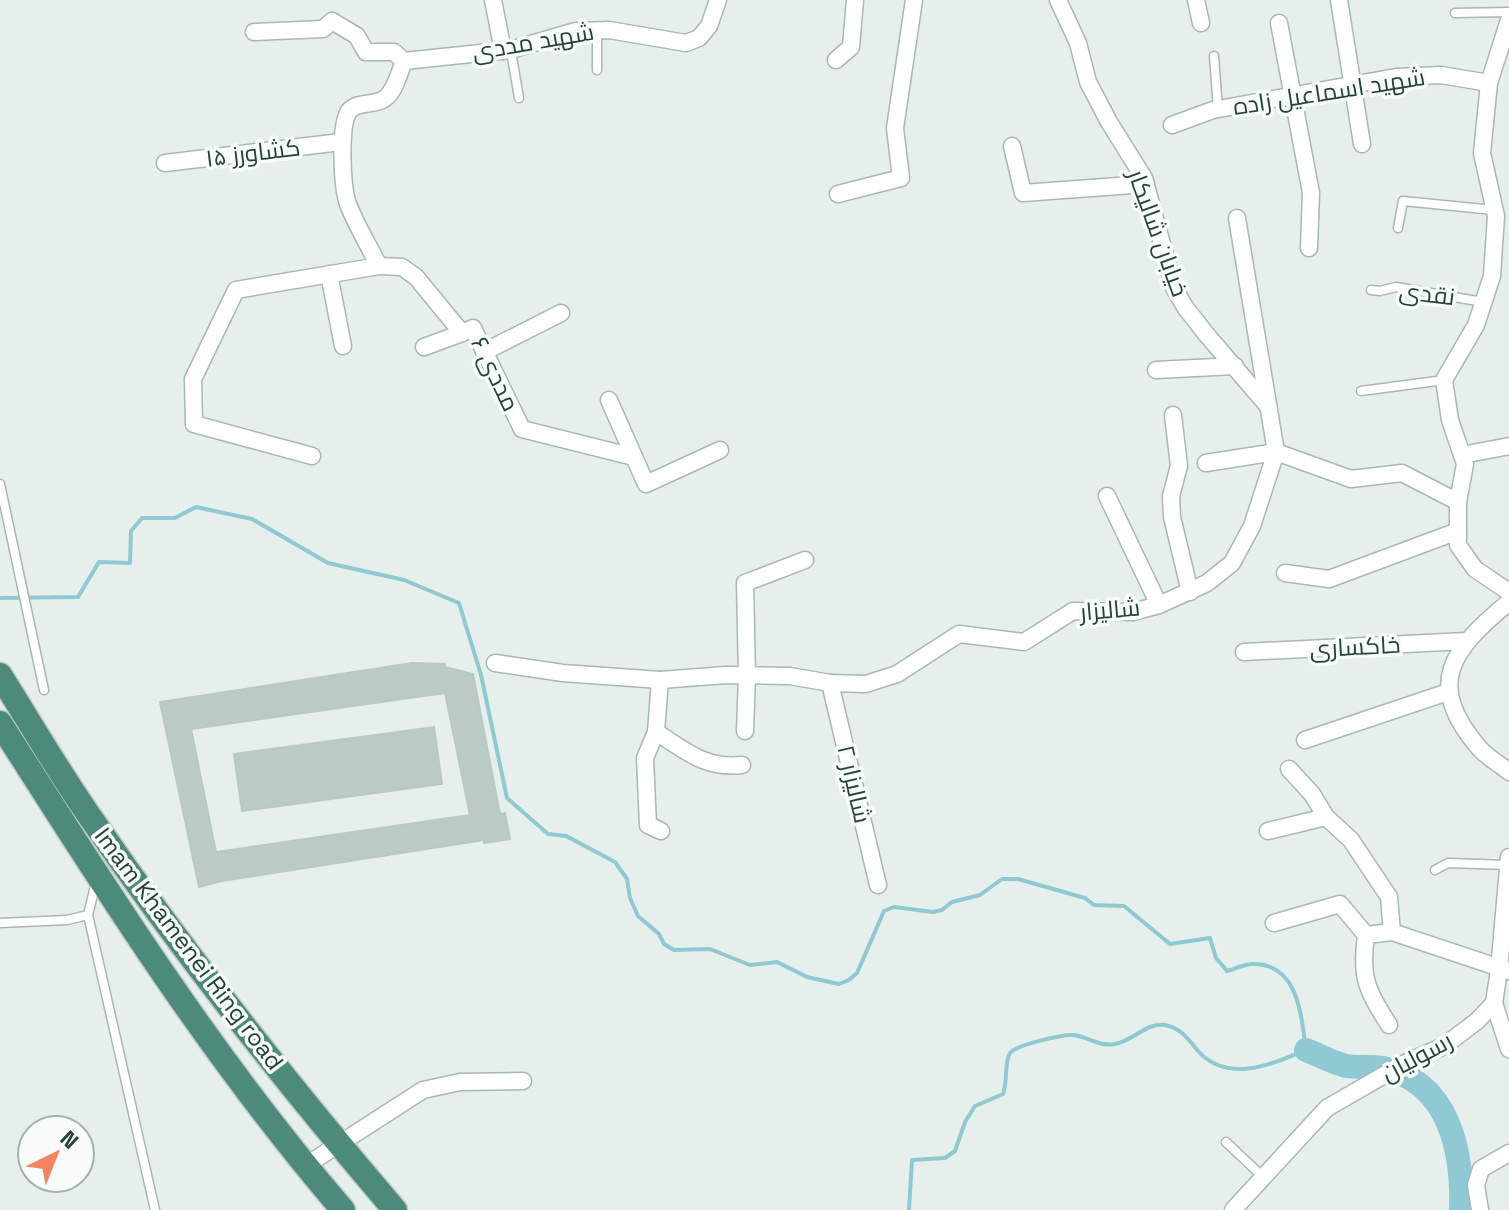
<svg xmlns="http://www.w3.org/2000/svg" width="1509" height="1210" viewBox="0 0 1509 1210" font-family="'Space Grotesk',Cairo,sans-serif">
  <style>
    .lines { fill: none; stroke-linecap: round; stroke-linejoin: round }
    .stream { stroke: #8ec9d4; stroke-width: 4 }
    .river { stroke: #8ec9d4; stroke-width: 24 }
    .building { fill: #bbcac4; stroke: #b8c9c2; stroke-width: 2; fill-rule: evenodd }
    .service-casing { stroke: #a8b8b2; stroke-width: 11 }
    .minor-casing { stroke: #a8b8b2; stroke-width: 19 }
    .trunk-casing { stroke: #c2cac8; stroke-width: 27 }
    .service { stroke: #fff; stroke-width: 8 }
    .minor { stroke: #fff; stroke-width: 16 }
    .trunk { stroke: #4c8a7c; stroke-width: 24 }
    .labels { text-anchor: middle; stroke-width: 7; stroke-linejoin: round; paint-order: stroke }
    .street-label { font-size: 24px; fill: #24423a; stroke: #f7fbf9 }
  </style>
  <rect width="100%" height="100%" fill="#e6efeb"/>
  <g class="lines">
    <!-- stream -->
    <path class="stream" d="M0,598L78,597L99,562L130,563L131,531L142,518H175L196,507L252,519L328,563L404,580L459,603L481,675L507,798L548,834L566,836L615,862L627,879L630,898L638,916L659,934L664,944L674,950L710,949L750,965L777,962L807,977L839,984L849,980L857,973L884,911L894,907L933,912L942,910L952,902L980,895L1002,879H1018L1085,898L1094,905L1124,906L1170,944L1210,938L1216,958L1227,971C1234,969 1243,965 1251,964C1299,962 1301,1016 1306,1050C1272,1064 1228,1084 1198,1051C1189,1040 1181,1028 1165,1025C1147,1022 1133,1041 1115,1044C1100,1047 1088,1037 1074,1035C1063,1034 1016,1045 1010,1053C1004,1062 1008,1080 1003,1094L975,1106L965,1122L955,1151L945,1158L912,1160L909,1210"/>
    <!-- river -->
    <path class="river" d="M1306,1050C1319,1055 1333,1063 1346,1066C1358,1068 1371,1066 1383,1068C1450,1082 1463,1153 1461,1210"/>
  </g>
  <!-- building -->
  <g class="building">
    <path d="M412,663L445,664V667L473,674L500,814L505,813L510,839L484,843V840L222,881L199,887L160,702ZM445,693L470,815L216,852L191,729Z"/>
    <polygon points="434,727 442,784 242,811 234,754"/>
  </g>
  <g class="lines">
    <!-- service casing -->
    <g class="service-casing">
      <g id="service">
        <polyline points="1455,13 1509,12"/>
        <polyline points="511,51 519,98"/>
        <polyline points="1214,56 1218,109"/>
        <polyline points="597,70 597,31"/>
        <polyline points="1398,228 1403,201 1494,210"/>
        <polyline points="1371,290 1380,291 1396,287 1483,302"/>
        <polyline points="1361,391 1444,380"/>
        <polyline points="0,484 44,690"/>
        <polyline points="1435,870 1448,863 1508,865"/>
        <polyline points="96,882 88,915 155,1210"/>
        <polyline points="0,923 67,920 88,915"/>
        <polyline points="1226,1142 1263,1177"/>
      </g>
    </g>
    <!-- minor casing -->
    <g class="minor-casing">
      <g id="minor">
        <polyline points="493,0 503,51"/>
        <polyline points="1058,0 1078,43 1088,82 1109,122 1144,178 1174,288 1185,307 1206,334 1268,406"/>
        <polyline points="1196,0 1201,23"/>
        <polyline points="1339,0 1362,144"/>
        <polyline points="1509,20 1489,83 1482,153 1496,216 1492,276 1476,325 1444,380 1450,420 1465,464 1458,502 1458,545 1475,569 1509,592"/>
        <polyline points="1279,23 1311,193 1309,248"/>
        <polyline points="254,32 323,29 332,21 357,36 366,52 394,52 404,61"/>
        <polyline points="836,60 851,47 855,0"/>
        <polyline points="1172,125 1213,110 1396,77 1441,75 1489,83"/>
        <polyline points="1012,146 1023,193 1146,184"/>
        <polyline points="165,163 341,142"/>
        <polyline points="838,194 901,178 895,128 914,0"/>
        <polyline points="379,266 402,267 416,277 462,333 473,328 522,429 634,457"/>
        <polyline points="329,274 343,346"/>
        <polyline points="424,347 462,333"/>
        <polyline points="484,352 561,313"/>
        <polyline points="1156,370 1235,366"/>
        <polyline points="609,400 646,484 720,450"/>
        <polyline points="1173,415 1179,466 1171,496 1172,517 1190,592"/>
        <polyline points="1462,455 1509,446"/>
        <path d="M312,456L194,424L193,379L236,290L379,266C369,246 356,225 348,204C342,187 339,126 349,111C357,101 373,106 384,99C395,92 399,73 404,61L510,50L576,31L609,30L686,43L699,38L709,26L718,0"/>
        <polyline points="1206,463 1276,452 1237,218"/>
        <polyline points="1107,496 1159,605"/>
        <polyline points="1285,573 1329,579 1458,531"/>
        <path d="M1509,602C1451,650 1424,684 1480,749C1488,758 1500,764 1509,772"/>
        <polyline points="1244,652 1466,641"/>
        <polyline points="495,663 563,673 660,680 726,675 790,676 830,683 866,684 897,674 959,634 1024,642 1073,611 1133,612 1159,605 1207,583 1232,563 1252,526 1276,452 1351,479 1402,473 1458,502"/>
        <polyline points="660,680 656,732 645,758 648,825 661,831"/>
        <polyline points="830,683 878,885"/>
        <polyline points="745,731 747,675 745,583 805,560"/>
        <path d="M656,732C686,751 705,769 742,765"/>
        <polyline points="1305,740 1448,692"/>
        <polyline points="1289,769 1312,794 1326,817"/>
        <polyline points="1268,831 1326,817 1351,840 1389,897 1392,932"/>
        <path d="M1274,923L1340,904L1366,935C1360,978 1367,990 1389,1025"/>
        <polyline points="1366,935 1392,932 1509,971"/>
        <polyline points="1494,1003 1509,1049"/>
        <polyline points="305,1166 423,1090 460,1082 523,1081"/>
        <polyline points="1233,1210 1327,1108 1403,1064 1444,1046 1477,1021 1494,1003 1499,970 1509,857"/>
        <polyline points="1480,1210 1476,1185 1481,1169 1509,1153"/>
      </g>
    </g>
    <!-- trunk casing -->
    <g class="trunk-casing">
      <g id="trunk">
        <path d="M0,675C29,721 57,769 88,814C183,952 286,1083 395,1210"/>
        <path d="M0,723C106,890 213,1059 343,1210"/>
      </g>
    </g>
    <!-- service -->
    <use href="#service" class="service"/>
    <!-- minor -->
    <use href="#minor" class="minor"/>
    <!-- trunk -->
    <use href="#trunk" class="trunk"/>
  </g>
  <g class="labels">
    <!-- street labels -->
    <g class="street-label">
      <text transform="translate(533 42) rotate(-10)" y="8">شهید مددی</text>
      <text transform="translate(1329 92) rotate(-9)" y="8">شهید اسماعیل زاده</text>
      <text transform="translate(253 153) rotate(-7)" y="8">کشاورز ۱۵</text>
      <text transform="translate(1158 233) rotate(70)" y="8">خیابان شالیکار</text>
      <text transform="translate(1427 294) rotate(7)" y="8">نقدی</text>
      <text transform="translate(495 374) rotate(64)" y="8">مددی ۶</text>
      <text transform="translate(1110 610) rotate(-5)" y="8">شالیزار</text>
      <text transform="translate(1355 647) rotate(-3)" y="8">خاکساری</text>
      <text transform="translate(854 784) rotate(77)" y="8">شالیزار ۲</text>
      <text transform="translate(189 949) rotate(53)" y="8">Imam Khamenei Ring road</text>
      <text transform="translate(1417 1057) rotate(-28)" y="8">رسولیان</text>
    </g>
  </g>
  <!-- north arrow -->
  <g transform="translate(56 1154) rotate(43)"><circle r="38" fill="#f7fbf9" stroke="#a3b1ad" stroke-width="2"/>
  <path d="M0-6L14 30L0 20L-14 30Z" fill="#f4845f"/>
  <text y="-12" font-size="22" font-weight="bold" text-anchor="middle" fill="#24423a">N</text>
  </g>
</svg>
